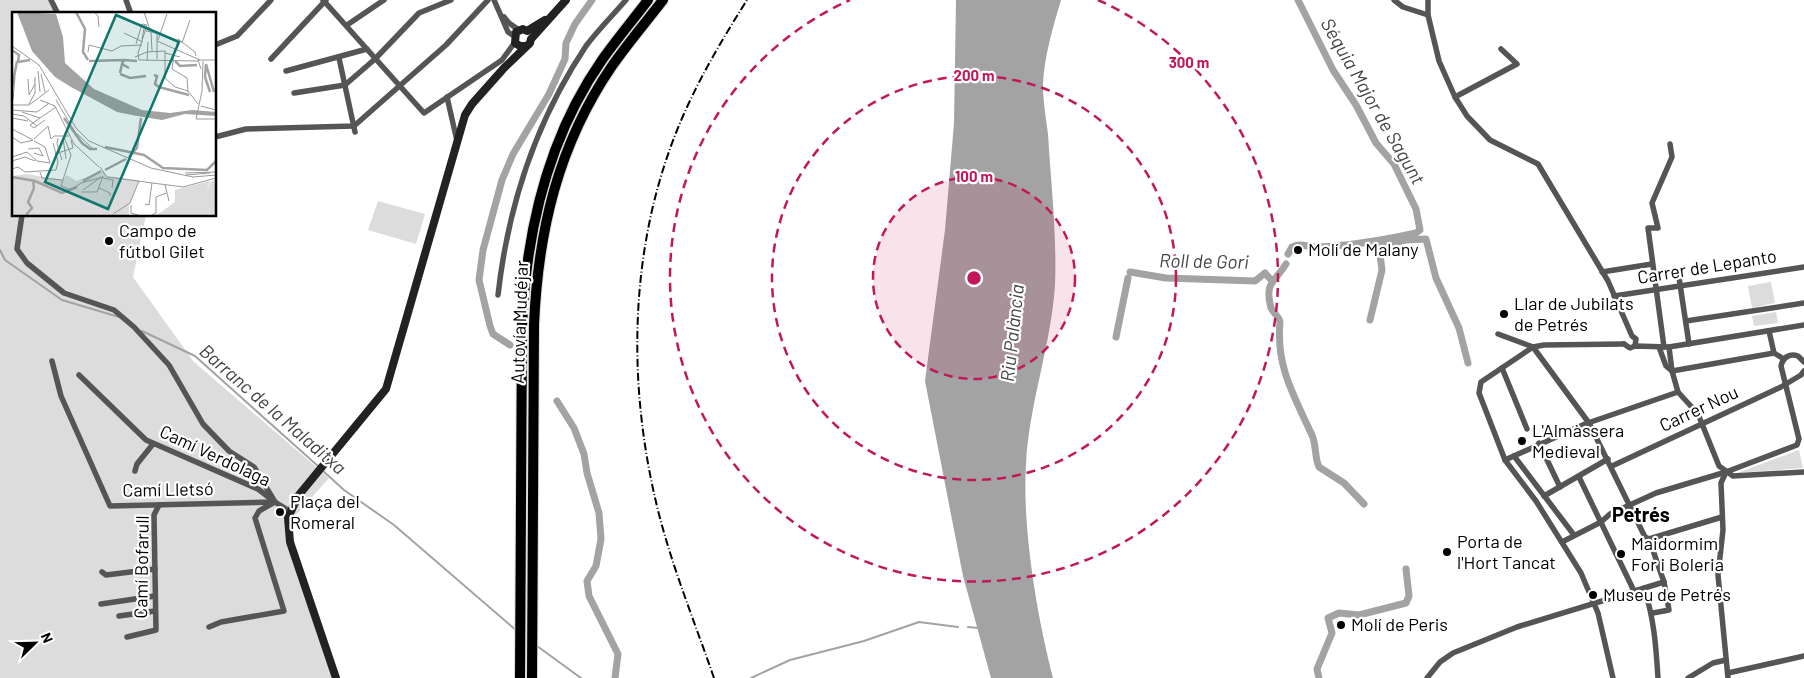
<svg xmlns="http://www.w3.org/2000/svg" width="1804" height="678" viewBox="0 0 1804 678" font-family="Barlow,sans-serif">
  <style>
    .green { fill: #dcdcdc }
    .water { fill: #a3a3a3 }
    .lines { fill: none; stroke-linecap: round; stroke-linejoin: round }
    .stream { stroke: #a3a3a3; stroke-width: 2 }
    .canal { stroke: #a3a3a3; stroke-width: 7 }
    .highway-casing { stroke: #dbdbdb; stroke-width: 12 }
    .street { stroke: #555; stroke-width: 5.5 }
    .secondary { stroke: #222; stroke-width: 8 }
    .highway { stroke: #000; stroke-width: 10 }
    .rail { stroke: #000; stroke-width: 2; stroke-dasharray: 8 2.5 1 2.5; stroke-linecap: butt }
    .ring { fill: none; stroke: #c2185b; stroke-width: 2.5; stroke-dasharray: 9 6 }
    .poi-dot { fill: #000; stroke: #fff; stroke-width: 2 }
    .labels { text-anchor: middle; stroke-width: 4.5; stroke-linejoin: round; paint-order: stroke }
    .poi-label { font-size: 18px; fill: #000; stroke: #fff; text-anchor: start }
    .street-label { font-size: 18px; fill: #000; stroke: #fff }
    .water-label { font-size: 19px; font-style: italic; fill: #444; stroke: #fff }
    .quarter-label { font-size: 20px; font-weight: bold; fill: #000; stroke: #fff }
    .inset-river { fill: none; stroke: #a3a3a3; stroke-width: 2.5 }
    .inset-road { fill: none; stroke: #999; stroke-width: 1 }
    .view { fill: #0f766e; fill-opacity: 0.15; stroke: #0f766e; stroke-width: 2.5 }
    .inset-edge { fill: none; stroke: #000; stroke-width: 2.5 }
    .centre { fill: #c2185b; stroke: #fff; stroke-width: 2.5 }
    .ring-label { font-size: 15px; text-anchor: middle; font-weight: bold; fill: #c2185b; stroke: #fff; stroke-width: 4.5; stroke-linejoin: round; paint-order: stroke }
  </style>
  <rect width="100%" height="100%" fill="#fff"/>
  <!-- green -->
  <g class="green">
    <polygon points="0,0 52,0 58,14 14,14 14,215 146,215 133,277 194,362 329,478 288,524 336,678 0,678"/>
    <polygon points="378,201 425,214 416,244 368,230"/>
    <polygon points="1771,282 1775,303 1752,308 1748,286"/>
    <polygon points="1776,312 1778,323 1754,326 1752,316"/>
    <polygon points="1799,450 1803,468 1737,473"/>
  </g>
  <!-- water -->
  <path class="water" d="M956,0H1061C1053,27 1044,57 1043,85C1043,101 1046,118 1048,134C1051,184 1057,235 1055,285C1051,346 1029,404 1026,464C1022,528 1037,616 1053,678H991L963,576L925,381L945,230L954,123Z"/>
  <g class="lines">
    <!-- stream -->
    <g class="stream">
      <polyline points="0,250 5,260 62,300 119,317"/>
      <polyline points="142,331 195,356 319,467"/>
      <polyline points="322,470 344,490 394,525 517,631"/>
      <polyline points="968,627 978,628"/>
      <polyline points="537,646 581,678"/>
      <polyline points="751,678 790,660 864,641 919,622 958,627"/>
    </g>
    <!-- canal -->
    <g class="canal">
      <path d="M1288,254L1292,247C1303,242 1307,248 1318,247C1351,246 1384,240 1416,233L1420,230L1416,209L1394,164L1376,143L1356,105L1333,70L1298,0"/>
      <path d="M1286,264C1275,282 1264,282 1271,308C1273,313 1279,316 1280,322C1276,366 1293,394 1311,433C1317,444 1314,456 1319,467L1344,483L1364,504"/>
      <polyline points="1130,272 1166,278 1255,281 1265,273 1272,281"/>
      <polyline points="1370,320 1382,270 1379,246 1406,240 1426,239 1436,278 1459,328 1468,363"/>
      <polyline points="1116,337 1128,278"/>
      <polyline points="510,345 493,334 490,326 479,280 483,250 502,180 513,154 549,94 565,59 566,43 575,24 592,0"/>
      <polyline points="557,401 574,428 584,454 587,473 599,513 601,539 596,566 587,581 589,596 618,654 615,678"/>
      <polyline points="1319,678 1317,669 1332,633 1328,618 1339,613 1359,615 1406,603 1409,596 1406,569"/>
    </g>
    <!-- highway casing -->
    <g class="highway-casing">
      <g id="highway">
        <path d="M520,678L522,326C526,232 547,139 602,60C616,40 633,20 648,0"/>
        <path d="M532,678L534,325C538,231 558,145 612,66C628,43 646,22 663,0"/>
      </g>
    </g>
    <!-- street -->
    <g class="street">
      <polyline points="51,0 58,14"/>
      <polyline points="126,0 131,14"/>
      <polyline points="323,0 424,113 502,60 515,42"/>
      <polyline points="494,0 508,32 514,36"/>
      <polyline points="1394,0 1403,7 1428,15"/>
      <polyline points="1428,0 1428,15 1439,61 1455,97 1467,116 1490,140 1538,164 1608,281 1632,336 1636,339 1635,346"/>
      <polyline points="504,17 509,23 519,30"/>
      <polyline points="347,25 384,0"/>
      <polyline points="215,45 237,36 271,0"/>
      <polyline points="339,58 355,132"/>
      <polyline points="271,59 326,0"/>
      <polyline points="286,71 367,49"/>
      <polyline points="294,93 345,85 375,59 419,13 451,0"/>
      <polyline points="447,97 457,141"/>
      <polyline points="1455,97 1517,64 1501,49"/>
      <polyline points="215,137 246,129 354,126 446,45 488,0"/>
      <polyline points="22,215 17,249 27,263 64,293 114,310 134,327 169,365 203,424 229,451 254,467 275,502"/>
      <polyline points="1678,271 1689,344"/>
      <polyline points="1602,272 1652,264"/>
      <path d="M498,295C508,206 536,121 586,46C598,30 613,15 626,0"/>
      <polyline points="1614,296 1804,267"/>
      <polyline points="1686,321 1804,303"/>
      <polyline points="1769,331 1774,353 1784,359"/>
      <polyline points="1498,334 1533,347 1589,423 1645,537 1649,539 1664,582 1669,610 1653,613"/>
      <polyline points="1624,344 1630,348 1635,346 1669,347 1804,325"/>
      <polyline points="1659,347 1666,366 1672,371"/>
      <polyline points="1664,347 1648,228 1658,228 1652,203 1672,157 1670,144"/>
      <polyline points="1669,347 1672,371 1678,392 1698,414 1719,466 1733,476 1804,472"/>
      <polyline points="52,361 61,396 110,506 275,502 291,512"/>
      <polyline points="1502,368 1527,429"/>
      <polyline points="1672,371 1774,353"/>
      <polyline points="79,375 146,440 258,489 271,499"/>
      <polyline points="1539,443 1560,487"/>
      <polyline points="1514,456 1574,535"/>
      <polyline points="1505,460 1585,424 1678,392"/>
      <polyline points="1612,466 1781,387 1801,375 1804,371"/>
      <polyline points="135,471 137,464 153,444"/>
      <polyline points="1726,472 1721,483 1723,530 1718,575 1728,678"/>
      <polyline points="1579,477 1634,591"/>
      <polyline points="1544,496 1608,459"/>
      <polyline points="1649,539 1722,517"/>
      <path d="M1562,542L1601,522L1610,514L1656,493L1726,472L1797,445L1799,439L1781,366C1783,357 1790,353 1798,356L1804,362"/>
      <polyline points="102,572 106,575 155,569"/>
      <path d="M1644,588C1654,618 1656,646 1658,678"/>
      <polyline points="101,604 155,596"/>
      <polyline points="119,616 155,611"/>
      <polyline points="209,627 221,622 284,611 255,518 259,511 273,503"/>
      <polyline points="127,637 156,630 154,515 159,505"/>
      <polyline points="1728,673 1804,656"/>
      <polyline points="1427,678 1440,662 1453,653 1517,627 1664,582"/>
      <polyline points="1613,678 1598,613 1581,573 1536,501 1505,460 1479,393 1481,382 1533,347 1544,345 1624,344"/>
      <polyline points="1688,678 1713,663 1726,660"/>
    </g>
    <!-- secondary -->
    <g class="secondary">
      <polyline points="525,46 520,46 515,43 516,32 523,29 527,31 545,20"/>
      <polyline points="336,678 290,542 288,518 298,496 386,389 465,115 472,104 504,68 530,43 531,39 566,0"/>
    </g>
    <!-- highway -->
    <use href="#highway" class="highway"/>
    <!-- rail -->
    <path class="rail" d="M714,678C694,620 670,562 656,502C626,375 630,237 683,116C701,75 723,38 747,0"/>
  </g>
  <!-- distance rings -->
  <circle cx="974" cy="278" r="101" fill="#c2185b" fill-opacity=".12"/>
  <g class="ring">
    <circle cx="974" cy="278" r="101"/>
    <circle cx="974" cy="278" r="202"/>
    <path d="M1098 0A304 304 0 1 1 850 0"/>
  </g>
  <!-- markers -->
  <g class="poi-dot">
    <circle cx="109" cy="241" r="5"/>
    <circle cx="1298" cy="250" r="5"/>
    <circle cx="1504" cy="314" r="5"/>
    <circle cx="1522" cy="441" r="5"/>
    <circle cx="280" cy="512" r="5"/>
    <circle cx="1447" cy="552" r="5"/>
    <circle cx="1621" cy="554" r="5"/>
    <circle cx="1593" cy="595" r="5"/>
    <circle cx="1341" cy="625" r="5"/>
  </g>
  <g class="labels">
    <!-- poi labels -->
    <g class="poi-label">
      <text x="119" y="237">Campo de<tspan x="119" dy="21">fútbol Gilet</tspan></text>
      <text x="1308" y="256">Molí de Malany</text>
      <text x="1514" y="310">Llar de Jubilats<tspan x="1514" dy="21">de Petrés</tspan></text>
      <text x="1532" y="437">L'Almàssera<tspan x="1532" dy="21">Medieval</tspan></text>
      <text x="290" y="508">Plaça del<tspan x="290" dy="21">Romeral</tspan></text>
      <text x="1457" y="548">Porta de<tspan x="1457" dy="21">l'Hort Tancat</tspan></text>
      <text x="1631" y="550">Maidormim<tspan x="1631" dy="21">For i Boleria</tspan></text>
      <text x="1603" y="601">Museu de Petrés</text>
      <text x="1351" y="631">Molí de Peris</text>
    </g>
    <!-- street labels -->
    <g class="street-label">
      <text transform="translate(1707 267) rotate(-9)" y="6">Carrer de Lepanto</text>
      <text transform="translate(520 322) rotate(-88)" y="6">Autovía Mudéjar</text>
      <text transform="translate(1699 409) rotate(-25)" y="6">Carrer Nou</text>
      <text transform="translate(215 456) rotate(25)" y="6">Camí Verdolaga</text>
      <text transform="translate(168 490) rotate(-1)" y="6">Camí Lletsó</text>
      <text transform="translate(142 567) rotate(-89)" y="6">Camí Bofarull</text>
    </g>
    <!-- water labels -->
    <g class="water-label">
      <text transform="translate(1373 101) rotate(60)" y="7">Séquia Major de Sagunt</text>
      <text transform="translate(1204 261) rotate(1)" y="7">Roll de Gori</text>
      <text transform="translate(1012 333) rotate(-84)" y="7">Riu Palància</text>
      <text transform="translate(273 409) rotate(41)" y="7">Barranc de la Maladitxa</text>
    </g>
    <!-- quarter labels -->
    <g class="quarter-label">
      <text x="1641" y="522">Petrés</text>
    </g>
  </g>
  <!-- overview -->
  <g transform="translate(12 12)">
    <rect width="204" height="204" fill="#fff"/>
    <path d="M91,159L94,164L127,168L117,194V203H0V164L14,162L51,168L55,163L64,169ZM204,168V203H145L163,190V178L198,169L194,181L199,169Z" fill="#dcdcdc"/>
    <path d="M5,0L44,2L51,25L53,51L82,77L130,98L158,101L180,98L204,100V104L173,102L150,108L125,104L105,100L59,75L43,65L20,39Z" fill="#a3a3a3"/>
    <path class="inset-river" d="M64,0L73,17L71,40L76,48M0,38L7,43L6,50L18,48M77,49L111,48L108,61M163,49L168,54L185,53M194,52L193,65L198,80M194,52L202,80M117,56L110,52L112,48L125,49M108,62L118,66L134,64M142,63L145,64L143,72L147,75L177,83M0,76L5,49M52,106L70,131L78,137H85M93,135L132,143L151,156L195,158L204,149M117,145L125,136L129,106M93,158L114,147M0,165L23,169L50,181L65,175M71,169L89,159M14,203L20,196L16,190L22,176L21,168"/>
    <path class="inset-road" d="M82,0L86,4L87,15M132,0L138,18M134,19L145,21V47M139,20L140,39M112,21L131,30M130,27L133,12M146,28L155,2M145,29L188,48M170,31L178,8M124,32L130,12L135,13L126,41L127,48L186,49M0,34L27,53L64,116L77,129L139,156L181,165L204,163M163,36L160,57L175,66L176,80M164,37L166,27L183,40L184,44M153,39V66L163,75L176,79L186,92M76,40L77,33L100,39L109,34L130,33M153,41L168,45M123,45L135,40L153,39M135,49L136,30M189,57L186,48H204M26,59L28,80M29,62L33,80M16,67L17,83L23,72M1,87L3,65M28,88L43,94L62,132L87,155M44,88L63,120L80,136M17,92L23,81V65M0,93H17L37,78M189,94L204,98M0,98L25,100L37,91M10,100L28,106M0,102L12,104L25,114M0,106L16,109M184,107L190,79L191,49M184,107H204M33,108L22,116L18,113L44,95M0,117L21,128M0,125L9,131L21,128M52,125L59,143L49,174L59,178L69,171L91,165M46,126L45,132L50,148M51,126L54,147M22,127L36,114L39,127L42,124H57M16,137L27,136L31,144L22,141M15,140L25,149L38,151L33,135L22,129M43,142L61,136L59,128M0,145L15,140M0,149L13,145L23,149M88,155L95,165L171,175L204,166M0,157L6,155L13,160L44,158L46,150L41,131M28,160L30,166L50,168M173,161L204,160M174,163L198,161M91,166L101,168L100,176M153,173L157,189M87,176L98,181V184M71,178L89,165M69,180H85L91,164M133,192L137,193L140,171M119,193V201L126,203M101,202L118,191L127,169M140,203L144,201V185L154,181"/>
    <path class="view" d="M104,3L167,30L96,197L33,170Z"/>
    <rect width="204" height="204" class="inset-edge"/>
  </g>
  <circle cx="974" cy="278" r="8" class="centre"/>
  <g class="ring-label">
    <text x="1189" y="68">300 m</text>
    <text x="974" y="81">200 m</text>
    <text x="974" y="182">100 m</text>
  </g>
  <!-- north arrow -->
  <g transform="translate(35 643) rotate(67)" stroke="#ffffff" stroke-width="4" paint-order="stroke">
  <path d="M0-4L9 19L0 12L-9 19Z" fill="#000000"/>
  <text y="-8" font-size="14" font-weight="bold" text-anchor="middle" fill="#000000">N</text>
  </g>
</svg>
